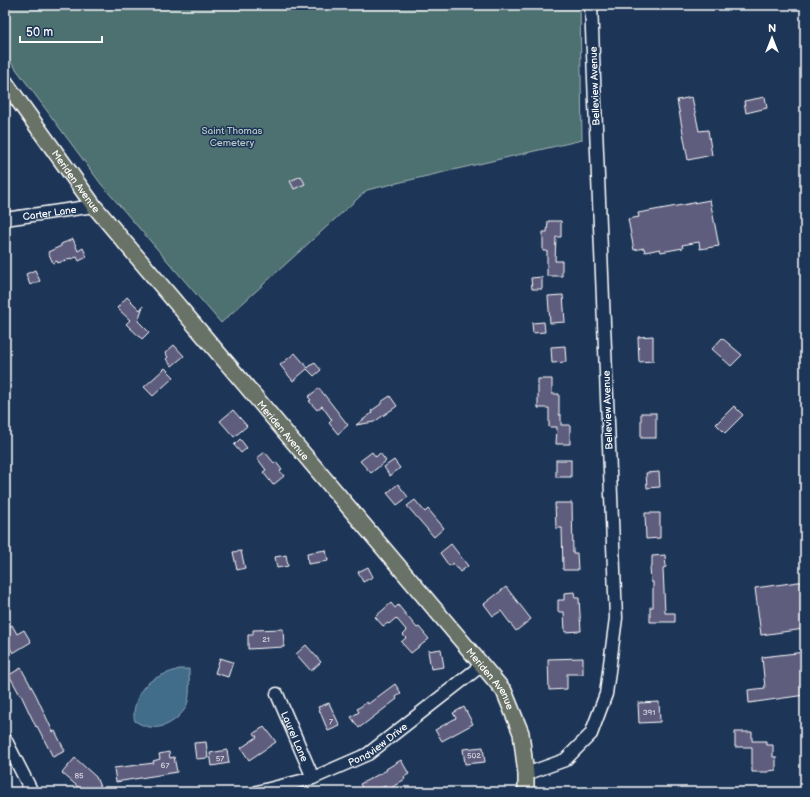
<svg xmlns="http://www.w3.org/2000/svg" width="810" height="797" viewBox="0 0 810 797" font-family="'Balsamiq Sans',sans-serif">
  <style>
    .green { fill: #4e7071; stroke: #a6b8b8 }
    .water { fill: #436d8a; stroke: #8ea7b9 }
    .building { fill: #5e5d7e; stroke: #fff }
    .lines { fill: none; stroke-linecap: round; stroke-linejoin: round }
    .minor-casing { stroke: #fff; stroke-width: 15 }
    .major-casing { stroke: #fff; stroke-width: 18 }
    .minor { stroke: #1d3557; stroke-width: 12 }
    .major { stroke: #697266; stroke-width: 15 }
    .labels { text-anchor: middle; stroke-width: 3; stroke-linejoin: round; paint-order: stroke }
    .number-label { font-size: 8px; fill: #d7d6df }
    .street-label { font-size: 10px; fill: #fff; stroke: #1d3557 }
    .park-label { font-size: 10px; fill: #b8c6c6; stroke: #1d3557 }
  </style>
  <rect width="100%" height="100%" fill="#1d3557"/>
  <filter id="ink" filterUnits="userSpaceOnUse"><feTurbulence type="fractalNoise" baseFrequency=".025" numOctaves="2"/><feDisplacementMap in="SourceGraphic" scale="8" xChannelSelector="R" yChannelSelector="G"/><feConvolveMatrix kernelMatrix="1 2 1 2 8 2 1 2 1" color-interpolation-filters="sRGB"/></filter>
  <g filter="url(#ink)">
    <!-- green -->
    <polygon class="green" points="5,5 580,5 582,140 367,190 221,323 101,184 5,54"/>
    <!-- water -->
    <path class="water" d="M179,669H189C189,682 191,696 186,707C184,711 181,714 178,717C165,729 150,731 135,721C133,715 134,709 136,703C142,680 159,676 179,669Z"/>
    <!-- building -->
    <g class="building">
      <polygon points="692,97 699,131 708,130 712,155 688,160 677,100"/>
      <polygon points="765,97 767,108 746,113 744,101"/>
      <polygon points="301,176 305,184 294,189 290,181"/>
      <polygon points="710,200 719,246 700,249 699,242 682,245 683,248 661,252 660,249 645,252 644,248 634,250 628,219 639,217 638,213"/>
      <polygon points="548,221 561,221 561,237 556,237 555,261 562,261 562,276 547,276 547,251 543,251 543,232 547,232"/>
      <polygon points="73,239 78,251 83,248 87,257 79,261 77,257 71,259 71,258 58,263 57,261 53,263 48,252 61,246 61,244"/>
      <polygon points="35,270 40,281 30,285 26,274"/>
      <polygon points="542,277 542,289 532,289 531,278"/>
      <polygon points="563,295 565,322 550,323 548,296"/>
      <polygon points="127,297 140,310 143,306 138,321 149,332 142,339 126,324 130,320 117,308"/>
      <polygon points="544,322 545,332 533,333 532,323"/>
      <polygon points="653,336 653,361 639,362 638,337"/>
      <polygon points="722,338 742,355 731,366 712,349"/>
      <polygon points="174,345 184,356 172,366 166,359 168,357 165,353"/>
      <polygon points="565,346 566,362 552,363 551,347"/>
      <polygon points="295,353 308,368 314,362 321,370 314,376 307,369 293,381 280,365"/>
      <polygon points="165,368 174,377 153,396 144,387"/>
      <polygon points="538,379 552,379 552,394 559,394 559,415 561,415 561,425 570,425 570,444 556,444 557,427 549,427 549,408 538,408"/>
      <polygon points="319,388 348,425 338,434 329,423 332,420 322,406 317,410 309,401 311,400 308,397"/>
      <polygon points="390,396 397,406 374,422 356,425 372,413 371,411 381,404 381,402"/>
      <polygon points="734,406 743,415 725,433 716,424"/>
      <polygon points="233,410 247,426 234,437 220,421"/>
      <rect x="641" y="413" width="15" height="25"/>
      <polygon points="240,439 247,448 241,453 234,445"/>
      <polygon points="265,452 274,463 276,462 282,470 280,471 284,476 273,485 263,472 266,470 257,458"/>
      <polygon points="372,452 376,457 380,453 386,461 371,473 360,461"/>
      <polygon points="394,460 400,468 390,476 384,467"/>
      <rect x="556" y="460" width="15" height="17"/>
      <polygon points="659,472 660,487 647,488 646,473"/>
      <polygon points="398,484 408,497 397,505 387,493"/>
      <polygon points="415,500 425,512 428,509 444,528 434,537 407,506"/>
      <polygon points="555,503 572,503 573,553 577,553 578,570 563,570 562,528 556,528"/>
      <polygon points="645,513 660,513 660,538 646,539"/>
      <polygon points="451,544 468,566 460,572 453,563 449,566 440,553"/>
      <polygon points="326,550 328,561 308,564 307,553"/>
      <polygon points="241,551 245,568 237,570 233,552"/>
      <polygon points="286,555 288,566 277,568 275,557"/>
      <polygon points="665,555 666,567 663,568 665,613 675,613 675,622 650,622 650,607 653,607 653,582 651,582 650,567 652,567 652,556"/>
      <polygon points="368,567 373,577 363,582 358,572"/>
      <polygon points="798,582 805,582 804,629 761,635 755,588"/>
      <polygon points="506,587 531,619 516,631 501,611 493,616 484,604"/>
      <polygon points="574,592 575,598 579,598 581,631 565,632 564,612 558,612 558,600 564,600 564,593"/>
      <polygon points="391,603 395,608 398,605 417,628 419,627 429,639 411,653 401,642 406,638 403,635 407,631 396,618 389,624 388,623 383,626 375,617"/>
      <polygon points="12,625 17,634 24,630 31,642 13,653 5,640 5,630"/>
      <polygon points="283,629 284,647 248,649 248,635 253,635 253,630"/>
      <polygon points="306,645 321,662 311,671 296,654"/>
      <polygon points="441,649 444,667 431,669 428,651"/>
      <polygon points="805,652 805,695 749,703 748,690 765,688 762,657"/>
      <polygon points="220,658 233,662 228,677 215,673"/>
      <polygon points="583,658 583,674 567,674 567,689 549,690 548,659"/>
      <polygon points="21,668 36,695 53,732 55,731 65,751 53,757 37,726 36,727 21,695 20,695 9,675"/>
      <polygon points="395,684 401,693 396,697 397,699 359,728 351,717 359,712 357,709 367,702 368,704"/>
      <polygon points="659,702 660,722 639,723 638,703"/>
      <polygon points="329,703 340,726 328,731 318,707"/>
      <polygon points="464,707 473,724 442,741 435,730 456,718 453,713"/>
      <polygon points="264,727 267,731 268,731 276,742 249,760 241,748 257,737 254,733"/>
      <polygon points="735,732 752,732 752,741 766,741 766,745 773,745 773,757 776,757 776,770 769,771 769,772 752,772 752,747 735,747"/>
      <polygon points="206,742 208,758 196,759 194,743"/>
      <polygon points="483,747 485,762 465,764 463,749"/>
      <polygon points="227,750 229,763 212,766 210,753"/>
      <polygon points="169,752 170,758 174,757 177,772 116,782 114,768 154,763 153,761 160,759 159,754"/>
      <polygon points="75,758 96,777 102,792 84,792 62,773"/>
      <polygon points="401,760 409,774 404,777 405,779 388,790 385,786 373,792 364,792 360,784 387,770 386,769"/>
    </g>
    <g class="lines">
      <!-- minor casing -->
      <g class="minor-casing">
        <g id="minor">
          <path id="s1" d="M5,219L94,206"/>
          <path id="s2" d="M277,694L313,778"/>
          <polyline points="5,739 32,792"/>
          <polyline points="526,774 565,760 591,734 606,694 616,618 591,5"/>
          <path id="s3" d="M257,792L313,778L368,754L482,665"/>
        </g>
      </g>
      <!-- major casing -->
      <g class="major-casing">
        <g id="major">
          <path id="s4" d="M5,82L94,206L504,691L521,733L526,774V792"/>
        </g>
      </g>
      <!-- minor -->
      <use href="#minor" class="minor"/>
      <!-- major -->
      <use href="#major" class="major"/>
    </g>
  </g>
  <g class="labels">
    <!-- number labels -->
    <g class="number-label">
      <text x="266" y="642">21</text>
      <text x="649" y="715">391</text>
      <text x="331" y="724">7</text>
      <text x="474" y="758">502</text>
      <text x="220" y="761">57</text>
      <text x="165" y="768">67</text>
      <text x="79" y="778">85</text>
    </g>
    <!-- street labels -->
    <g class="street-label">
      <text transform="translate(594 86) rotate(-92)" y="4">Belleview Avenue</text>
      <text dy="4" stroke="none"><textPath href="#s4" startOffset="122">Meriden Avenue</textPath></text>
      <text dy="4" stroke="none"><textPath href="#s1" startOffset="45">Carter Lane</textPath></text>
      <text transform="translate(607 410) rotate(-92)" y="4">Belleview Avenue</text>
      <text dy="4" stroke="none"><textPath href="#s4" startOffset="446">Meriden Avenue</textPath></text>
      <text dy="4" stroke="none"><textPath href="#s4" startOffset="770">Meriden Avenue</textPath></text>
      <text dy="4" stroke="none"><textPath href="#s2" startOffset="46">Laurel Lane</textPath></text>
      <text dy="4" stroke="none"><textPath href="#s3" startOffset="131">Pondview Drive</textPath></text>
    </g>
    <!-- park labels -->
    <g class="park-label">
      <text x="232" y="134">Saint Thomas<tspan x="232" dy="12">Cemetery</tspan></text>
    </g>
  </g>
  <!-- margin -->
  <rect width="810" height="797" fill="none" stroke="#1d3557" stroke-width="20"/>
  <rect x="10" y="10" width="790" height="777" fill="none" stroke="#fff" stroke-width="1.5" filter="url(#ink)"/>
  <!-- north arrow -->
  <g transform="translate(772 38)" stroke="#1d3557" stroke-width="3" paint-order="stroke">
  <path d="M0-3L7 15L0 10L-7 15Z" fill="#ffffff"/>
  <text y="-6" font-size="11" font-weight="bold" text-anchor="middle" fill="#ffffff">N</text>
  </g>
  <!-- scale -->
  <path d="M20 36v6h82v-6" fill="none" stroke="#ffffff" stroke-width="2"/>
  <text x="26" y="36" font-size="12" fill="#ffffff" stroke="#1d3557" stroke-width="3" paint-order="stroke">50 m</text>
</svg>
